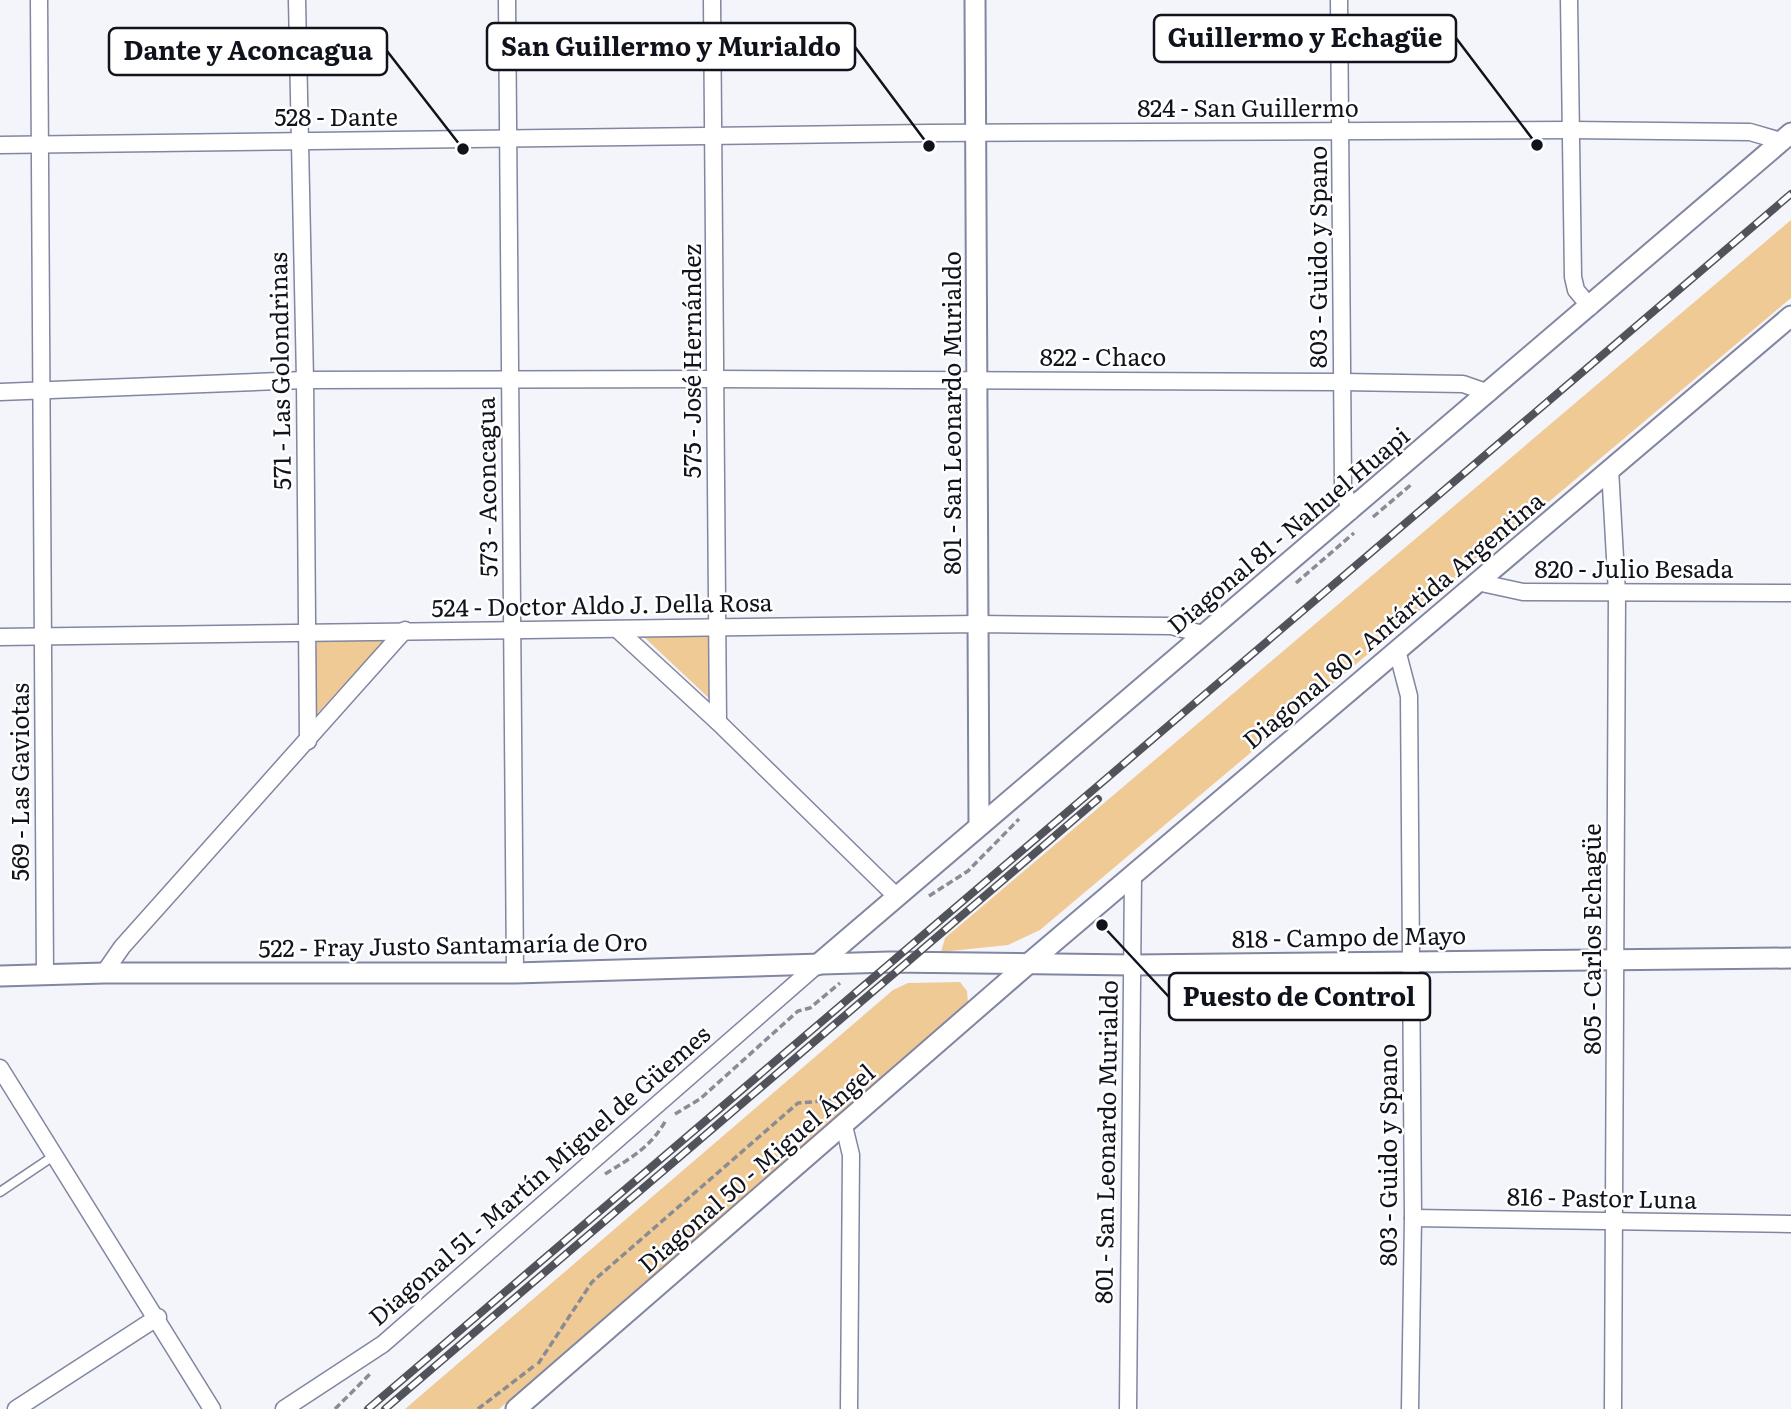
<svg xmlns="http://www.w3.org/2000/svg" width="1791" height="1409" viewBox="0 0 1791 1409" font-family="Literata,serif">
  <style>
    .green { fill: #f0ca95 }
    .lines { fill: none; stroke-linecap: round; stroke-linejoin: round }
    .service-casing { stroke: #8186a1; stroke-width: 11 }
    .minor-casing { stroke: #8186a1; stroke-width: 19 }
    .tertiary-casing { stroke: #8186a1; stroke-width: 23 }
    .path { stroke: #8a8c93; stroke-width: 3.5; stroke-dasharray: 7 3.5; stroke-linecap: butt }
    .service { stroke: #fff; stroke-width: 8 }
    .minor { stroke: #fff; stroke-width: 16 }
    .tertiary { stroke: #fff; stroke-width: 19 }
    .rail-casing { stroke: #51535b; stroke-width: 8 }
    .rail { stroke: #fff; stroke-width: 5; stroke-dasharray: 16; stroke-linecap: butt }
    .labels { text-anchor: middle; stroke-width: 5; stroke-linejoin: round; paint-order: stroke }
    .street-label { font-size: 24px; fill: #11131c; stroke: #fff }
    .leader { fill: none; stroke: #11131c; stroke-width: 2.5 }
    .callout-dot { fill: #11131c; stroke: #fff; stroke-width: 2.5 }
    .callout { fill: #fff; stroke: #11131c; stroke-width: 2.5 }
    .callout-label { font-size: 26px; text-anchor: middle; font-weight: bold; fill: #11131c }
  </style>
  <rect width="100%" height="100%" fill="#f4f5fb"/>
  <!-- green -->
  <g class="green">
    <polygon points="1791,220 1791,298 1040,930 1008,945 941,952 945,938"/>
    <polygon points="390,634 314,717 317,637"/>
    <polygon points="710,635 712,701 644,637"/>
    <polygon points="960,982 967,991 968,1003 499,1409 405,1409 893,990 908,983"/>
  </g>
  <g class="lines">
    <!-- service casing -->
    <g class="service-casing">
      <polyline id="service" points="0,1192 55,1155"/>
    </g>
    <!-- minor casing -->
    <g class="minor-casing">
      <g id="minor">
        <polyline points="39,0 45,975"/>
        <polyline points="297,0 305,380 308,741"/>
        <polyline points="507,0 515,973"/>
        <polyline points="712,0 718,722"/>
        <polyline points="1339,0 1343,485 1350,512"/>
        <polyline points="1569,0 1573,277 1576,290 1590,307"/>
        <polyline points="0,145 929,133 1570,130 1750,132 1781,141"/>
        <polyline points="0,392 305,380 715,379 1342,382 1463,384 1489,393"/>
        <polyline points="1610,469 1617,593 1613,1409"/>
        <polyline points="1477,582 1523,592 1791,593"/>
        <polyline points="617,629 718,722 895,895"/>
        <polyline points="0,637 978,624 1171,626 1203,634"/>
        <polyline points="1397,650 1409,696 1413,1218 1410,1409"/>
        <polyline points="104,973 122,947 405,630"/>
        <polyline points="0,1068 212,1409"/>
        <polyline points="844,1126 851,1155 849,1409"/>
        <polyline points="1413,1218 1791,1224"/>
        <polyline points="16,1409 158,1317"/>
        <polyline points="284,1409 383,1344 817,965"/>
        <polyline points="1128,1409 1133,875"/>
      </g>
    </g>
    <!-- tertiary casing -->
    <g class="tertiary-casing">
      <g id="tertiary">
        <polyline points="975,0 979,826"/>
        <polyline points="817,965 1791,133"/>
        <polyline points="0,976 104,973 515,973 890,962 1133,965 1791,958"/>
        <polyline points="516,1409 1028,964 1791,316"/>
      </g>
    </g>
    <!-- path -->
    <g class="path">
      <polyline points="1373,517 1413,483"/>
      <polyline points="1296,583 1354,533"/>
      <polyline points="929,896 968,871 1019,819"/>
      <polyline points="675,1114 700,1099 798,1011 810,1008 840,983"/>
      <path d="M605,1174C631,1158 651,1147 666,1120"/>
      <polyline points="538,1364 592,1282 798,1103 836,1100 841,1103"/>
      <polyline points="335,1409 370,1374"/>
      <polyline points="478,1409 534,1366"/>
    </g>
    <!-- service -->
    <use href="#service" class="service"/>
    <!-- minor -->
    <use href="#minor" class="minor"/>
    <!-- tertiary -->
    <use href="#tertiary" class="tertiary"/>
    <!-- rail casing -->
    <g class="rail-casing">
      <g id="rail">
        <polyline points="368,1409 1791,194"/>
        <polyline points="385,1409 1098,799"/>
      </g>
    </g>
    <!-- rail -->
    <use href="#rail" class="rail"/>
  </g>
  <g class="labels">
    <!-- street labels -->
    <g class="street-label">
      <text x="1248" y="117">824 - San Guillermo</text>
      <text x="336" y="126">528 - Dante</text>
      <text transform="translate(1319 257) rotate(-90)" y="8">803 - Guido y Spano</text>
      <text x="1103" y="366">822 - Chaco</text>
      <text transform="translate(693 361) rotate(-90)" y="8">575 - José Hernández</text>
      <text transform="translate(281 371) rotate(-91)" y="8">571 - Las Golondrinas</text>
      <text transform="translate(953 413) rotate(-90)" y="8">801 - San Leonardo Murialdo</text>
      <text transform="translate(488 487) rotate(-91)" y="8">573 - Aconcagua</text>
      <text transform="translate(1289 531) rotate(-40)" y="8">Diagonal 81 - Nahuel Huapi</text>
      <text x="1634" y="578">820 - Julio Besada</text>
      <text transform="translate(602 606) rotate(-1)" y="8">524 - Doctor Aldo J. Della Rosa</text>
      <text transform="translate(1394 621) rotate(-40)" y="8">Diagonal 80 - Antártida Argentina</text>
      <text transform="translate(21 782) rotate(-90)" y="8">569 - Las Gaviotas</text>
      <text transform="translate(1349 938) rotate(-1)" y="8">818 - Campo de Mayo</text>
      <text transform="translate(1593 939) rotate(-90)" y="8">805 - Carlos Echagüe</text>
      <text transform="translate(453 946) rotate(-1)" y="8">522 - Fray Justo Santamaría de Oro</text>
      <text transform="translate(1107 1142) rotate(-89)" y="8">801 - San Leonardo Murialdo</text>
      <text transform="translate(1389 1155) rotate(-90)" y="8">803 - Guido y Spano</text>
      <text transform="translate(757 1169) rotate(-41)" y="8">Diagonal 50 - Miguel Ángel</text>
      <text transform="translate(540 1176) rotate(-41)" y="8">Diagonal 51 - Martín Miguel de Güemes</text>
      <text transform="translate(1602 1199) rotate(1)" y="8">816 - Pastor Luna</text>
    </g>
  </g>
  <!-- callouts -->
  <path class="leader" d="M1537 145L1456 38M929 146L855 47M463 149L387 51M1102 925L1169 997"/>
  <g class="callout-dot">
    <circle cx="1537" cy="145" r="7"/>
    <circle cx="929" cy="146" r="7"/>
    <circle cx="463" cy="149" r="7"/>
    <circle cx="1102" cy="925" r="7"/>
  </g>
  <g class="callout">
    <rect x="1154" y="15" width="302" height="47" rx="7"/>
    <rect x="487" y="23" width="368" height="47" rx="7"/>
    <rect x="109" y="28" width="278" height="47" rx="7"/>
    <rect x="1169" y="973" width="261" height="47" rx="7"/>
  </g>
  <g class="callout-label">
    <text x="1305" y="47">Guillermo y Echagüe</text>
    <text x="671" y="56">San Guillermo y Murialdo</text>
    <text x="248" y="60">Dante y Aconcagua</text>
    <text x="1299" y="1006">Puesto de Control</text>
  </g>
</svg>
